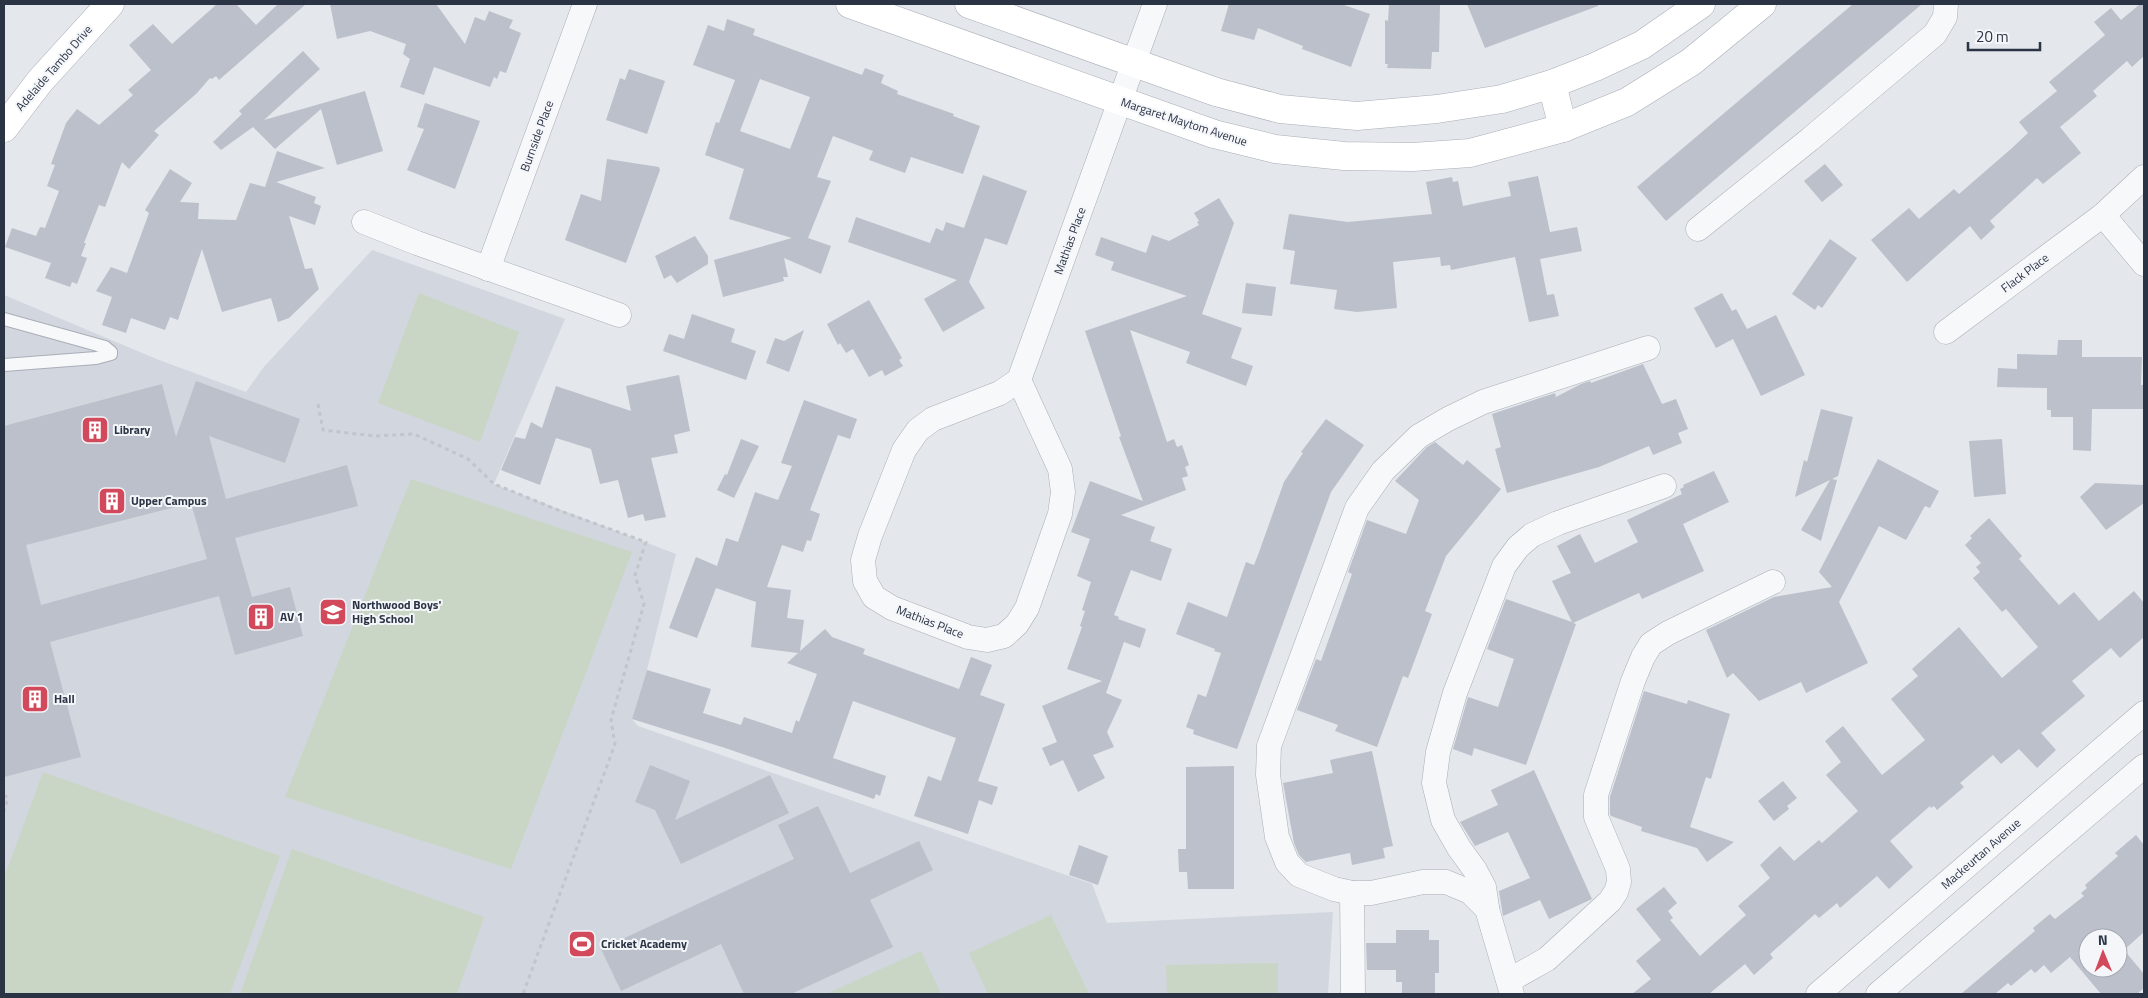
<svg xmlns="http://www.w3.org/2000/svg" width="2148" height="998" viewBox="0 0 2148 998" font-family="'Titillium Web',sans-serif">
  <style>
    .built { fill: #d2d6de }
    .green { fill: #c9d6c5 }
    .building { fill: #bbc0ca; fill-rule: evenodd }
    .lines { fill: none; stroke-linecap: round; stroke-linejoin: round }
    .lane-casing { stroke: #a9aeb7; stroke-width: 14 }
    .street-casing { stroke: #a9aeb7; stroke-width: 25 }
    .secondary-casing { stroke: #a9aeb7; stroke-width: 29 }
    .path { stroke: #c2c5cb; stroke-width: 3; stroke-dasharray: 4 4; stroke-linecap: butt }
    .lane { stroke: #f7f8fa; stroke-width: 12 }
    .street { stroke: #f7f8fa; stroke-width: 24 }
    .secondary { stroke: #fff; stroke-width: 28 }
    .labels { text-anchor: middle; stroke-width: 4; stroke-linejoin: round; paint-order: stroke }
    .street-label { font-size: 12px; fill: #2b3445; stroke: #f4f6f9 }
    .poi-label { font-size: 12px; font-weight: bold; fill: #2b3445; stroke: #f4f6f9; text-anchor: start }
  </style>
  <rect width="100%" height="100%" fill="#e4e7ec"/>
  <!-- built -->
  <polygon class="built" points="372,250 565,319 494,484 676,554 647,670 632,719 638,726 1092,884 1107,923 1333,912 1328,994 4,994 4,295 159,360 246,392 263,368"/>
  <!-- green -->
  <g class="green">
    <polygon points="419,293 519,332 480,442 378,403"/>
    <polygon points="411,479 632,552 511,869 285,797"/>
    <polygon points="43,772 280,856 230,994 4,994 4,878"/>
    <polygon points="292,849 484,917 457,994 240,994"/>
    <polygon points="1051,915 1089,994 988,994 969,953"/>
    <polygon points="921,951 941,994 826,994"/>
    <polygon points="1278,963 1278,994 1167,994 1166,965"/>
  </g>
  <!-- building -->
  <g class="building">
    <polygon points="217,4 236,4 256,25 278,4 306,4 219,80 216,76 212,79 210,78 197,93 154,131 159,135 129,169 122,162 105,207 99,205 84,243 86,243 81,256 87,258 77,284 72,282 70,287 45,278 51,263 5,247 12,228 36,236 40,227 45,228 59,191 47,186 55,165 51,164 66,123 77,109 99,125 133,95 128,90 151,70 129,45 153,24 172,44"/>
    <polygon points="330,4 436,4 465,44 475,17 485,21 489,11 513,20 509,28 521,33 506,73 500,71 497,79 494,77 490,87 434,67 424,95 400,87 410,59 403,54 406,44 370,31 337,39"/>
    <polygon points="1229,4 1341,4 1370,14 1351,67 1302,49 1303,46 1258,28 1254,40 1221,31"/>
    <polygon points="1389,4 1440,4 1439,52 1432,52 1431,69 1387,68 1388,64 1385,64 1385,20 1388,21"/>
    <polygon points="1467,4 1598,4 1598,6 1485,48"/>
    <polygon points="1853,4 1922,4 1666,221 1637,187"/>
    <polygon points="2140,4 2144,4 2144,56 2132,67 2127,61 2093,91 2097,96 2060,127 2081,153 2043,184 2037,178 1990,221 1995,227 1981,240 1970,226 1907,282 1871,240 1909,208 1919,219 1954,189 1959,194 2012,148 2028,133 2019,122 2057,91 2049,82 2105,35 2094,22 2111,8 2121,20"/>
    <path d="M727,19L755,29L753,35L862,75L865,68L884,75L881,83L898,91L897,94L954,114L953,116L980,126L963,174L911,157L905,173L869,160L873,151L833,136L817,177L831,181L808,238L831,246L821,274L784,258L788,277H783L784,281L723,297L714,260L792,238L729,219L744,169L705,155L716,122L719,123L735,80L693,65L708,25L724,31ZM760,79L810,97L790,149L740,131Z"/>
    <polygon points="303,51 320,69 264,120 365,91 383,151 337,165 321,109 275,149 253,127 221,150 213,142 242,114 239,111"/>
    <polygon points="629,69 665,81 647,134 606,120 620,78 625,80"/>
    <polygon points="425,103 480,121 455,189 407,170 424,129 417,127"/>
    <polygon points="277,151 325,168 276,182 316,197 314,203 321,206 315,225 289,216 305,269 312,268 319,289 289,318 278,322 271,298 222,312 202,249 178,320 170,317 165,330 131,318 126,333 102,325 112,297 96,291 111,267 127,273 149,213 145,210 170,169 192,183 180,202 199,203 198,219 236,220 250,183 265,187"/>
    <polygon points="607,159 659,167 660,170 626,263 565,240 581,194 601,201"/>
    <polygon points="1825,164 1843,185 1822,202 1804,181"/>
    <polygon points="983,175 1027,191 1007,245 985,238 969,282 985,308 943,332 924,299 957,280 848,242 856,217 930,243 936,228 943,231 946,222 964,228"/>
    <polygon points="1538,176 1550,232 1577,227 1582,251 1540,259 1547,295 1554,294 1559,316 1529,322 1515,257 1451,270 1450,265 1441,266 1440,257 1393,262 1397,308 1357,312 1334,309 1337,290 1290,284 1295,251 1283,249 1289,214 1348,222 1432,214 1426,182 1452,177 1453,182 1458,181 1463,206 1511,196 1508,182"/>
    <polygon points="1219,198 1234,223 1202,314 1242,328 1231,358 1253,366 1246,386 1186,363 1190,352 1130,330 1167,442 1174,439 1177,447 1182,445 1189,465 1185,467 1188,476 1182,478 1186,490 1121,515 1155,527 1150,541 1172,549 1161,581 1131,570 1114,615 1119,617 1118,619 1146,629 1140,648 1124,642 1106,693 1122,700 1107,732 1114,747 1093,755 1105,778 1078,792 1063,760 1050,766 1042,748 1057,742 1042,706 1102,681 1067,669 1082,627 1080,626 1085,611 1082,610 1091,582 1077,576 1090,539 1071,532 1090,481 1143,501 1119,437 1121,436 1085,331 1187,296 1111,270 1114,262 1095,255 1101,237 1146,253 1152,235 1169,241 1199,225 1197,222 1199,221 1194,213"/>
    <polygon points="695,236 708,256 708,264 677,283 671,275 664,279 655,256"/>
    <polygon points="1830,239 1857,258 1822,308 1818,305 1815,310 1792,294"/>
    <polygon points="1246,283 1276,287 1272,316 1242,313"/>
    <polygon points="1722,293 1732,311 1736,309 1747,329 1776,315 1805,375 1761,396 1733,339 1716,348 1694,308"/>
    <polygon points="869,300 902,358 899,360 903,366 885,376 882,370 869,377 853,349 846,353 840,343 838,345 827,324"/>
    <polygon points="692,314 735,329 731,342 756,351 746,380 663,351 669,334 684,339"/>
    <polygon points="804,330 789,372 766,363 775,338 784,341"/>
    <polygon points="2058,340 2082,340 2082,357 2142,357 2141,385 2144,385 2144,409 2092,409 2091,451 2073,450 2073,417 2051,417 2051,410 2047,410 2047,388 1997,387 1998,368 2017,369 2017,354 2057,355"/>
    <polygon points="1643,364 1662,404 1676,399 1688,429 1678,433 1682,443 1653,455 1649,446 1599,467 1507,493 1495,449 1501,447 1492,414 1555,393 1556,397 1581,384 1590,381 1591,383"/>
    <polygon points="679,375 690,431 674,435 678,453 651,458 666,517 645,521 643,514 628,518 618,480 600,484 591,449 556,438 540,485 501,470 515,437 525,439 531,422 542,428 556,386 631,411 626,386"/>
    <path d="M196,381L300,419L285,463L209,436L226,499L347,465L358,506L235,538L252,597L290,587L303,636L235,655L219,596L50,642L81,757L4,777V426L162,384L176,437ZM191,503L207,559L41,605L26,545Z"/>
    <polygon points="804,400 857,419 850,439 838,435 810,510 820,514 811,541 807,540 803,552 782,545 767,587 791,590 787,618 804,620 800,651 825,629 832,637 865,649 863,654 959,689 971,657 992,665 980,695 1005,704 978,781 998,787 992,805 979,800 968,834 914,816 928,776 941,781 956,738 853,701 833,758 886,776 880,796 876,794 874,799 722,747 632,719 647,670 711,689 703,713 741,725 744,717 792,733 796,720 799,722 817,674 787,663 798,653 751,647 756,602 716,588 697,638 669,628 696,557 717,566 726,538 738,542 755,492 778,500 792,466 781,463"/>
    <polygon points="1821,409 1853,417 1838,476 1832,479 1837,480 1821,541 1801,530 1830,480 1795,497 1804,460 1807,462"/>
    <polygon points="1326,419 1364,445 1331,492 1237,749 1193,734 1194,730 1186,727 1198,694 1206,697 1221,653 1214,651 1215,649 1176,634 1188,602 1227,617 1246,562 1254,565 1258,555 1284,482 1303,453 1301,452"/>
    <polygon points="741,439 759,446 734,498 717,490 725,474 727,475"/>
    <polygon points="2002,439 2006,494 1974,497 1969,441"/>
    <polygon points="1435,442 1463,465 1467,460 1501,489 1446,556 1425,611 1432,614 1408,678 1403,676 1377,747 1335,731 1338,725 1297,710 1316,659 1321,661 1352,574 1348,572 1367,520 1406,534 1419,500 1395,481 1427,447"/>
    <polygon points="1878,459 1939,491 1930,508 1925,506 1906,540 1879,526 1839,602 1868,663 1806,693 1801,682 1759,701 1733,673 1727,678 1706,630 1774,597 1832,587 1819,572"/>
    <polygon points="1714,471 1729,502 1683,524 1704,571 1642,599 1639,593 1573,623 1576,624 1526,765 1474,748 1472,756 1453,749 1468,697 1498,707 1514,659 1487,649 1506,599 1572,622 1552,581 1571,573 1557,546 1580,534 1595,563 1638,542 1627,520 1682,494 1680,489 1684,487 1683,485"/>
    <polygon points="2095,483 2144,485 2144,503 2106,530 2080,497"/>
    <polygon points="1989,518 2022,556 2019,559 2059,605 2074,592 2099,621 2134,591 2144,603 2144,637 2120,658 2111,648 2072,681 2085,696 2041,733 2056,750 2037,768 2019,749 2001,764 1993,755 1960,783 1964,787 1937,810 1934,806 1931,808 1930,806 1890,841 1913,867 1889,889 1877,876 1840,908 1837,903 1819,918 1815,914 1770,954 1773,958 1754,975 1745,964 1709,994 1632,994 1651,979 1636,961 1661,940 1636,909 1664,887 1677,903 1668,911 1673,918 1670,920 1700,956 1746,915 1738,906 1770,878 1760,865 1780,846 1794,861 1819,840 1822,843 1858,811 1826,775 1841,762 1825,741 1843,726 1882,775 1925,740 1891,699 1918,676 1912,669 1959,627 2002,678 2038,647 2006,609 2002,612 1973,578 1980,572 1976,567 1981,563 1965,545 1972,538 1970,536"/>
    <polygon points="1644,691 1687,704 1688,700 1730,714 1711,779 1706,777 1690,827 1734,842 1707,862 1697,848 1641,831 1642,827 1611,816 1610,814 1610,797"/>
    <polygon points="1372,751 1393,846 1383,848 1385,858 1352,865 1350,853 1306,862 1299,855 1294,843 1283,783 1333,773 1330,760"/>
    <polygon points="650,765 690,781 675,820 770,775 789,813 681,864 655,810 635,802"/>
    <polygon points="1234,766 1234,889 1188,889 1187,872 1179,872 1178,849 1186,849 1186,767"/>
    <polygon points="1534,770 1592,899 1549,919 1540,900 1503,916 1499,891 1530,878 1508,832 1475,846 1460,822 1498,805 1491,790"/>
    <polygon points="1783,781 1797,798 1787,806 1789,809 1774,821 1758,801"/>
    <polygon points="818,806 850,873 919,841 933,870 870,900 893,947 791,994 744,994 721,944 621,991 601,949 794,859 778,825"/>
    <path d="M2136,835L2144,845V932L2124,950L2144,974V988L2137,994H2101L2070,957L2051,973L2044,965L2035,973L2031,969L2011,986L2008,983L1995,994H1961L2035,931L2033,928L2050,914L2055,919L2084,896L2081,893L2087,888L2085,885L2118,856L2115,853ZM2088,938H2118V968H2088Z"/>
    <polygon points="1079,845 1108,856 1098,885 1069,875"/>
    <polygon points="1396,930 1429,930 1429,940 1439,940 1439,973 1435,973 1435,994 1402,994 1402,982 1396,982 1396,970 1367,970 1366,943 1396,943"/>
  </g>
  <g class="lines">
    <!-- lane casing -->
    <g class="lane-casing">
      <polyline id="lane" points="4,319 105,347 111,352 111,354 96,358 4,365"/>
    </g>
    <!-- street casing -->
    <g class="street-casing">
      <g id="street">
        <polyline points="2103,215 2144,264"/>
        <polyline points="364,222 417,243 619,315"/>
        <polyline points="1698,229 1809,140 1935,34 1945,17 1946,4"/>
        <polyline points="488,269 585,4"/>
        <polyline points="1946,332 2103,215 2144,177"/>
        <polyline points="1019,380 1060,469 1063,492 1060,514 1027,608 1017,624 1004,636 987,640 968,637 892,608 874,597 865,581 863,560 870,536 904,450 918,430 933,419 1000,393 1019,380 1155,4"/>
        <polyline points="1352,893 1353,994"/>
        <polyline points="1487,907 1484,887 1475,870 1459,848 1443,820 1434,783 1438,752 1455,693 1504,566 1518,547 1532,535 1558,523 1664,486"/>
        <polyline points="1510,980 1547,959 1610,901 1616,892 1619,882 1618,869 1596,817 1596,795 1633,681 1643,657 1651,644 1668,633 1773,582"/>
        <polyline points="1512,994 1487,909 1470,892 1446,882 1423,882 1371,893 1352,893 1334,889 1299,875 1287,862 1277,837 1268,775 1269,746 1357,508 1383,471 1419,436 1448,419 1483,402 1648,348"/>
        <polyline points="1818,994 2144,713"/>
        <polyline points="1878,994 2144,766"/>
      </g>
    </g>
    <!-- secondary casing -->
    <g class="secondary-casing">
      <g id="secondary">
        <polyline points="850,4 1214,134 1275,149 1344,156 1413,157 1470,153 1563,128 1627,102 1691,62 1762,4"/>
        <polyline points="969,4 1216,92 1280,109 1357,116 1437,109 1502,99 1552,84 1595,67 1642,45 1701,4"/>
        <polyline points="1552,84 1563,128"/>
        <polyline points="4,128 40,81 110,4"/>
      </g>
    </g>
    <!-- path -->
    <g class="path">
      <polyline points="318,404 323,430 374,436 414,434 468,459 494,484 563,512 646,542 635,575 644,604 611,720 615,744 523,994"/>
      <polyline points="4,795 8,798 4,811"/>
    </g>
    <!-- lane -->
    <use href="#lane" class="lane"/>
    <!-- street -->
    <use href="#street" class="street"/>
    <!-- secondary -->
    <use href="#secondary" class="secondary"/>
  </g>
  <!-- icons -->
  <defs>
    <g id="building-square" transform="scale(1.4375)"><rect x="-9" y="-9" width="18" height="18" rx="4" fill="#d1495b" stroke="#f4f6f9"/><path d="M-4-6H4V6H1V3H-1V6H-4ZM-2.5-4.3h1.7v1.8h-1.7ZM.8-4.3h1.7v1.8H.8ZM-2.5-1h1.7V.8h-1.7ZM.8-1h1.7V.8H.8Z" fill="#fff"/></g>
    <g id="school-square" transform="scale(1.4375)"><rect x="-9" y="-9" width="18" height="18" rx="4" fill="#d1495b" stroke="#f4f6f9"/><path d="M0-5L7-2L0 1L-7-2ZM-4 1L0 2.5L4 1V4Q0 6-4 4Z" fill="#fff"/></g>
    <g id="stadium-square" transform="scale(1.4375)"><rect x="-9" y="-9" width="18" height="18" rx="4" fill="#d1495b" stroke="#f4f6f9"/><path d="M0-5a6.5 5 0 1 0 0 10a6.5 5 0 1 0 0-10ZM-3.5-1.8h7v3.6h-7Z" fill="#fff"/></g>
  </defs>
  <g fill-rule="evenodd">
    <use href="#building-square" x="95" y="430"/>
    <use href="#building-square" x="112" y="501"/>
    <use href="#school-square" x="333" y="612"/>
    <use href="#building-square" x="261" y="617"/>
    <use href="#building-square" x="35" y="699"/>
    <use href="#stadium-square" x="582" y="944"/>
  </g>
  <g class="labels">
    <!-- street labels -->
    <g class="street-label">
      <text transform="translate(54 68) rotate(-49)" y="4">Adelaide Tambo Drive</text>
      <text transform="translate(1184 122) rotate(18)" y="4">Margaret Maytom Avenue</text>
      <text transform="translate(537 136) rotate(-70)" y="4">Burnside Place</text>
      <text transform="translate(1070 241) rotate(-70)" y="4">Mathias Place</text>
      <text transform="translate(2025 273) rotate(-37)" y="4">Flack Place</text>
      <text transform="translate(930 622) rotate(21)" y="4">Mathias Place</text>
      <text transform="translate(1981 854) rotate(-41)" y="4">Mackeurtan Avenue</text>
    </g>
    <!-- poi labels -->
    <g class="poi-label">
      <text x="114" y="434">Library</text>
      <text x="131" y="505">Upper Campus</text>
      <text x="352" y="609">Northwood Boys'<tspan x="352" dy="14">High School</tspan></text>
      <text x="280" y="621">AV 1</text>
      <text x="54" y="703">Hall</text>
      <text x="601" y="948">Cricket Academy</text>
    </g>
  </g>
  <!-- border -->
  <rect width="2148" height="998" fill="none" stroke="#2b3445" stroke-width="10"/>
  <!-- north arrow -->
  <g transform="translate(2103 953) rotate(359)"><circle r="24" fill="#f4f6f9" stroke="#a4a8b1"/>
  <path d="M0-4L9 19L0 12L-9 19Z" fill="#d1495b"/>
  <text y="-8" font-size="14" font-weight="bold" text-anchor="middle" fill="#2b3445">N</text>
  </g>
  <!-- scale -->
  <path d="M1968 42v8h72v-8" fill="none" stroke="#2b3445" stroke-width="2.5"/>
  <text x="1976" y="42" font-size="15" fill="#2b3445" stroke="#f4f6f9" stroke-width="4" paint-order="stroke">20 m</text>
</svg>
